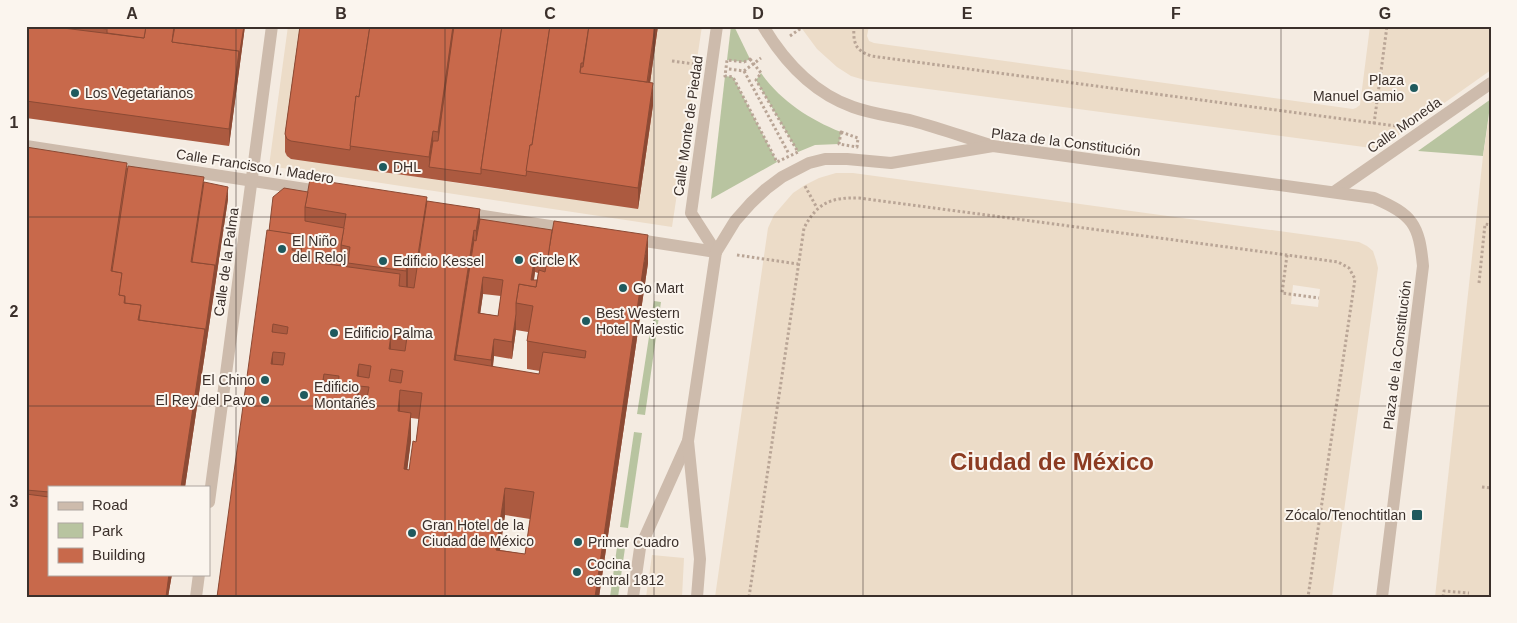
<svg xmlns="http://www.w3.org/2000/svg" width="1517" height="623" viewBox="0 0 1517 623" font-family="Arial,sans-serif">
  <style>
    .green { fill: #b8c4a0 }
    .plaza { fill: #ecdcc8; fill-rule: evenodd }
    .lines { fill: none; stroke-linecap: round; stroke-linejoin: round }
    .path { stroke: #b9a596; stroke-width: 3; stroke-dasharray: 2.5 2.5; stroke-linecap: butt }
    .pedestrian { stroke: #cdbbac; stroke-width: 12 }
    .minor { stroke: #cdbbac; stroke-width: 12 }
    .wall { fill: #ac5a40; fill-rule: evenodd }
    .shaded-wall { fill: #8c4a34 }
    .building { fill: #c8694b; stroke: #8c4a34; fill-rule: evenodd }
    .grid { fill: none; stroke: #3b302b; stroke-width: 1; stroke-opacity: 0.55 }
    .poi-dot { fill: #1f5a5e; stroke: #fbf5ee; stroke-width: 2 }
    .labels { text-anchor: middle; stroke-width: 4; stroke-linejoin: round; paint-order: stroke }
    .poi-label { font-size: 14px; fill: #3b302b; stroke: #fbf5ee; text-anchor: start }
    .street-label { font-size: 14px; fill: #3b302b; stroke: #fbf5ee }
    .town-label { font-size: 24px; font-weight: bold; fill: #8c3b22; stroke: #fbf5ee }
    .neatline { fill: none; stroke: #3b302b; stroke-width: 2 }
    .grid-label { font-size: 16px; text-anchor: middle; font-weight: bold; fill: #3b302b }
  </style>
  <rect width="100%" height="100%" fill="#f4ebe1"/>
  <!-- green -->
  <g class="green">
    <polygon points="731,26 734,26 750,59 744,62 727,60"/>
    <path d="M761,73C781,101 809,119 841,132L839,144L815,145L798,152L756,80Z"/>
    <polygon points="725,76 733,77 777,162 711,199"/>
    <polygon points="1491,99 1483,156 1418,151"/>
    <polygon points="654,301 661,302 645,415 637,414 651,324 653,324 655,312 652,312"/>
    <polygon points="634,432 642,433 628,528 620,527"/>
    <polygon points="618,540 626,541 618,597 610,597"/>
  </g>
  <!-- plaza -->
  <g class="plaza">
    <polygon points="288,26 303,26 285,152 289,158 526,193 647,104 658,26 702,26 672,227 269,166"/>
    <polygon points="800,26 869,26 867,36 869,41 874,43 1353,109 1356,108 1360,105 1370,26 1491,26 1491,70 1379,149 868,81 851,76 837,67 817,49"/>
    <polygon points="1491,104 1491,597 1435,597 1483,156"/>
    <path d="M836,173H853L1359,242L1367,246L1373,251L1376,260L1378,268L1332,597H715L768,228L774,215L793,193L805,185L819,178ZM1293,285L1320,289L1318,307L1291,304Z"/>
    <polygon points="652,555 684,558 682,597 665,595 664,597 646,597"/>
  </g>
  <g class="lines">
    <!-- path -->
    <g class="path">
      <path d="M854,26C853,43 855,50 871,56L1396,126"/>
      <polyline points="1475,26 1491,28"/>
      <polyline points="790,36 804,26"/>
      <polygon points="750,59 761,73 756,80 798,152 777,162 733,77 725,76 727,60 744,62"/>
      <polyline points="672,61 694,64"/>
      <polyline points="729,69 744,71 761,58"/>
      <polyline points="744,71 789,154"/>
      <polyline points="1374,124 1387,26"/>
      <polygon points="841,132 858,138 857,147 839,144"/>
      <polyline points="805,186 817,208"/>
      <polyline points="737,255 798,264"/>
      <polyline points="1287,255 1282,293 1319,298"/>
      <polyline points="1479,283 1485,224 1491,225"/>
      <polyline points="1482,487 1491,488"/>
      <path d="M749,597L804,228C817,203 831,197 859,198L1287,255L1338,262L1349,268L1355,279L1308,597"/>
      <polyline points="1443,597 1444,591 1469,593"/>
    </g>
    <!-- pedestrian -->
    <g class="pedestrian">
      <polyline points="26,146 325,192"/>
      <polyline points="464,213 570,229"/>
      <polyline points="632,239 716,252"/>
    </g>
    <!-- minor -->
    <g class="minor">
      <path d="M763,26C784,61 813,93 853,107C872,114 893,116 913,121C939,128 964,137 990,145"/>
      <polyline points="1334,192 1491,83"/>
      <polyline points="716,252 691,213 717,26"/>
      <polyline points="209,502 272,26"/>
      <polyline points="196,597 199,574"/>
      <polyline points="633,597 640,548 688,441"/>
      <path d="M697,597L700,559L688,441L716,252L735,221L751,203L766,189L782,177L809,163L825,159H847L891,163L993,146L1374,198C1413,215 1419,224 1423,266L1382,597"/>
    </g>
  </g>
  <!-- wall -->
  <g class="wall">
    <polygon points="26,26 245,26 229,146 26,118"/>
    <polygon points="300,26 658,26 650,83 653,105 638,209 481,186 291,159 287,156 285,152 285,134"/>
    <polygon points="26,147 127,168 204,182 228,199 185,487 49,487 49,574 172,574 168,597 26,597"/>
    <path d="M308,192L427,201L480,219L648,263L599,597H217L269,231ZM535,272L538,273L537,280H534ZM483,294L501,296L498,316L480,313ZM516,330L528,332L527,341V369L540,371L539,374L493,367L494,356L512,359ZM411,418L419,419L416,442L409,470L407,469L411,440ZM505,515L530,519L525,554L500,550Z"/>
  </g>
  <!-- shaded-wall -->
  <g class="shaded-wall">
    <polygon points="244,26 245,26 229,146 229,129 239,51"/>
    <polygon points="453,26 456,26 438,153 438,132"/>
    <polygon points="655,26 658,26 647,104 647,87"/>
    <polygon points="653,83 653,105 638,209 638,188"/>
    <polygon points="433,131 433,153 429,167 429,179 429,157"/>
    <polygon points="228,187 228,199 185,487 181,487 205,329"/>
    <polygon points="480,209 480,236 476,258 476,231"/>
    <polygon points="474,230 474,258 456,355 456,372 454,360"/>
    <polygon points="648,235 648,263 599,597 595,597"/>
    <polygon points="535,255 535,272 531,297 531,280"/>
    <polygon points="408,259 408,290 406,302 406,271"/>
    <polygon points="483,277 483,294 478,330 478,313"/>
    <polygon points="516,314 516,330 512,359 512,342"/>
    <polygon points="273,324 273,379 271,364 272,332"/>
    <polygon points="391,335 391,362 389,349"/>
    <polygon points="494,339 494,356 491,378 491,360"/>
    <polygon points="359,364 359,413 357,424 357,376"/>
    <polygon points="324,374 324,401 321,392"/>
    <polygon points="400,390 400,417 398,411"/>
    <polygon points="411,413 411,440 404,496 404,469"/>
    <polygon points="505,488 505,515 496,577 496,550"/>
    <polygon points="169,574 172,574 168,597 166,597"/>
  </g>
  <!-- building -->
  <g class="building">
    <polygon points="26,26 63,26 63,28 144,38 146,26 174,26 172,42 239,51 229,129 26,101"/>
    <polygon points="85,26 106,26 106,29"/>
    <polygon points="107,26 146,26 144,38 107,33"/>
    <polygon points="175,26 244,26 239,57 239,51 172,42"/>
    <polygon points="300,26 370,26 359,97 356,96 350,150 291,141 287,139 285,134"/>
    <polygon points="370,26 453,26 438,132 433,131 429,157 350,146 356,96 359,97"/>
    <polygon points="454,26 502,26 481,169 481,174 429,167 433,141 438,141"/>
    <polygon points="502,26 550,26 532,145 530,145 526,176 481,169"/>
    <polygon points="550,26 589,26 583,63 581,63 580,72 653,83 638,188 526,171 530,145 532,145"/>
    <polygon points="589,26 655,26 647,82 580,73 581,67 583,67"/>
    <polygon points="26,147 127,163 111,271 122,273 119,295 125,296 124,303 141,305 138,320 205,329 181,487 49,487 49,492 26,490"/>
    <polygon points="128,166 204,177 191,262 215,265 205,334 205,329 139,320 141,305 125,303 125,296 119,295 122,273 112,271"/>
    <polygon points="310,179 427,197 417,261 408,259 406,271 348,263 350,247 341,245 346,214 305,207"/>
    <polygon points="204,182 228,187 215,270 215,265 192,262"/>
    <polygon points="284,188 308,192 305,207 305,221 344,228 341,245 341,260 340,266 300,260 302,245 294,244 294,234 269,231 273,197"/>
    <path d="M427,201L480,209L476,231L474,230L454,360L539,374L543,352L585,358L586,351L527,341L533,306L516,303L519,284L536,287L539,270L545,272L554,221L648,235L595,597H217L267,230L294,234L292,250L300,251L298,260L400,274L399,286L414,288ZM273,324L288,327L287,334L272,332ZM391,335L407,337L405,351L389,349ZM273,352L285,353L283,365L271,364ZM359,364L371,366L369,378L357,376ZM391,369L403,371L401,383L389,381ZM324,374L339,376L337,394L321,392ZM359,386L369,387L367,398L357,397ZM400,390L422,393L416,442L413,441L409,470L404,469L411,413L398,411ZM505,488L534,492L525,554L496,550Z"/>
    <path d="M480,219L552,230L548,257L535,255L531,280H537L536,287L519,284L516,303V314L512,342L494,339L491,360L456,355L474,240L476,241ZM483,277L503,280L498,316L478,313Z"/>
    <polygon points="26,494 49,497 49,574 169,574 166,597 26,597"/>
  </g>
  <!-- grid -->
  <path class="grid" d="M236,26V597M445,26V597M654,26V597M863,26V597M1072,26V597M1281,26V597M26,217H1491M26,406H1491"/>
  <!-- markers -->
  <g class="poi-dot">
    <circle cx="1414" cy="88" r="5"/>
    <circle cx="75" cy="93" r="5"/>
    <circle cx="383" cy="167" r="5"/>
    <circle cx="282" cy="249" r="5"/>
    <circle cx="519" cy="260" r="5"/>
    <circle cx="383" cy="261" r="5"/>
    <circle cx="623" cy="288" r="5"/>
    <circle cx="586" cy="321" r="5"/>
    <circle cx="334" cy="333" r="5"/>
    <circle cx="265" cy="380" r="5"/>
    <circle cx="304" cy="395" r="5"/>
    <circle cx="265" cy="400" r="5"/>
    <rect x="1411" y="509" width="12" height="12" rx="2.5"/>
    <circle cx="412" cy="533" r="5"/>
    <circle cx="578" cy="542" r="5"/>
    <circle cx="577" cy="572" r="5"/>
  </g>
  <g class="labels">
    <!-- poi labels -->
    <g class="poi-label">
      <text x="1404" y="85" text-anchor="end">Plaza<tspan x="1404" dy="16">Manuel Gamio</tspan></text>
      <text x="85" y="98">Los Vegetarianos</text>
      <text x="393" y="172">DHL</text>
      <text x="292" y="246">El Niño<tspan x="292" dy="16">del Reloj</tspan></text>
      <text x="529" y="265">Circle K</text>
      <text x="393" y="266">Edificio Kessel</text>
      <text x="633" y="293">Go Mart</text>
      <text x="596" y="318">Best Western<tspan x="596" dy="16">Hotel Majestic</tspan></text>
      <text x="344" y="338">Edificio Palma</text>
      <text x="255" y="385" text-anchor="end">El Chino</text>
      <text x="314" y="392">Edificio<tspan x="314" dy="16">Montañés</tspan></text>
      <text x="255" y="405" text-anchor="end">El Rey del Pavo</text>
      <text x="1406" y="520" text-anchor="end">Zócalo/Tenochtitlan</text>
      <text x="422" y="530">Gran Hotel de la<tspan x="422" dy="16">Ciudad de México</tspan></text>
      <text x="588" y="547">Primer Cuadro</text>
      <text x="587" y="569">Cocina<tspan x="587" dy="16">central 1812</tspan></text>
    </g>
    <!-- street labels -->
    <g class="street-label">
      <text transform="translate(1404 125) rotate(-35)" y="5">Calle Moneda</text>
      <text transform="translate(688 126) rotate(-82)" y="5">Calle Monte de Piedad</text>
      <text transform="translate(1066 142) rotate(7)" y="5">Plaza de la Constitución</text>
      <text transform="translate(255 166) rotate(9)" y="5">Calle Francisco I. Madero</text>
      <text transform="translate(226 262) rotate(-82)" y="5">Calle de la Palma</text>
      <text transform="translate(1397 355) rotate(-83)" y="5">Plaza de la Constitución</text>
    </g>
    <!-- town labels -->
    <g class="town-label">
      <text x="1052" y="470">Ciudad de México</text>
    </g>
  </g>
  <!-- border -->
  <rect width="1517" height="623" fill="none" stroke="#fbf5ee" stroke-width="55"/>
  <!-- legend -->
  <rect x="48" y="486" width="162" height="90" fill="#fbf5ee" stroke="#aea6a0"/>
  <rect x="58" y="502" width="25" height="8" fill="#cdbbac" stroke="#aea6a0"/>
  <text x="92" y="510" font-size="15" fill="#3b302b">Road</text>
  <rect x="58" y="523" width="25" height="15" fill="#b8c4a0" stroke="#aea6a0"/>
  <text x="92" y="536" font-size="15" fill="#3b302b">Park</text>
  <rect x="58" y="548" width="25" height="15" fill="#c8694b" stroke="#aea6a0"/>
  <text x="92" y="560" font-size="15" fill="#3b302b">Building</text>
  <rect x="28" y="28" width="1462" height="568" class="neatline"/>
  <g class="grid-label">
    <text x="132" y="19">A</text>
    <text x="341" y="19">B</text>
    <text x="550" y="19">C</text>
    <text x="758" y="19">D</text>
    <text x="967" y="19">E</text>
    <text x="1176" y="19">F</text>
    <text x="1385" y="19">G</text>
    <text x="14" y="128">1</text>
    <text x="14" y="317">2</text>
    <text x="14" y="507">3</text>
  </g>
</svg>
